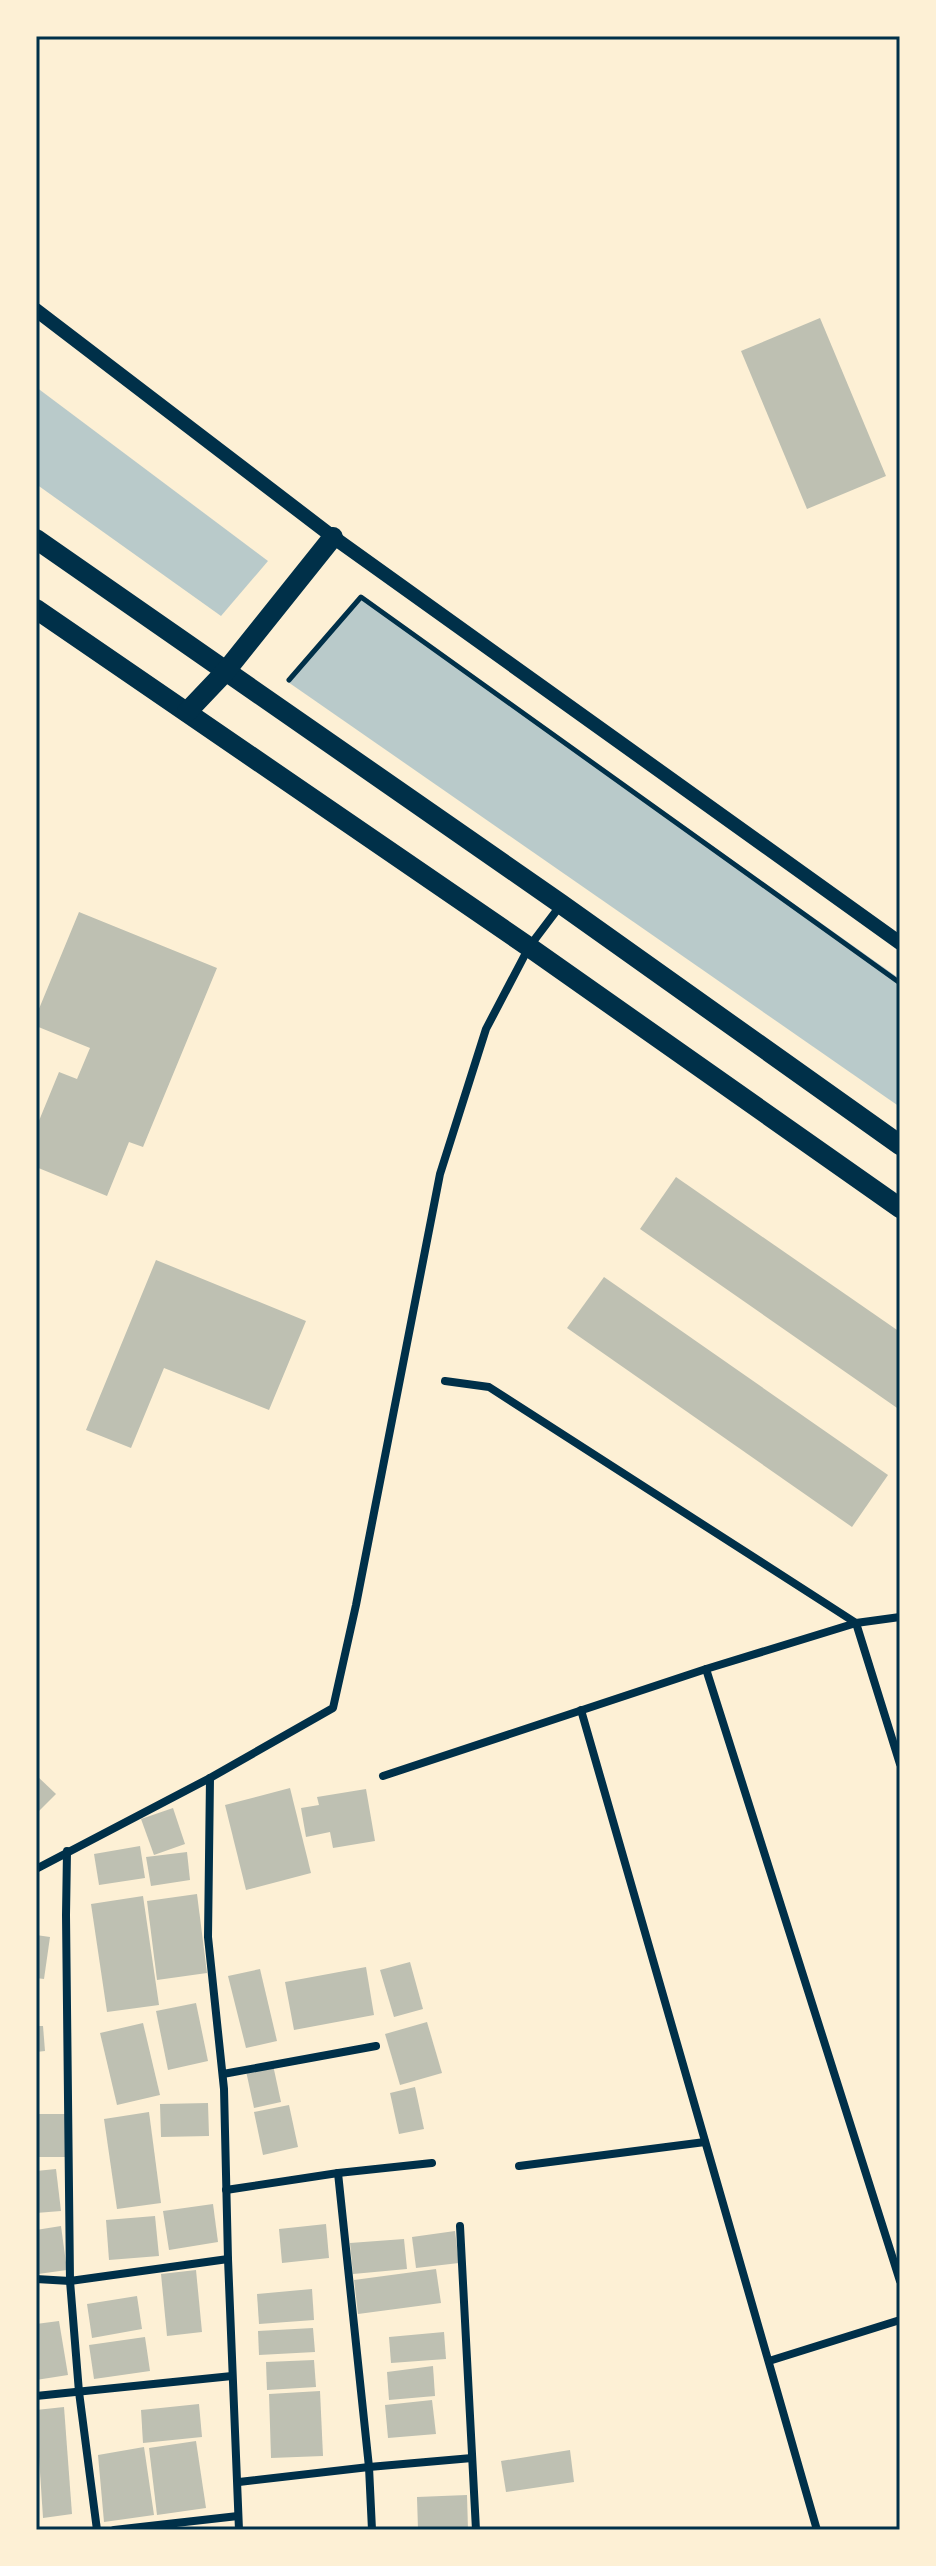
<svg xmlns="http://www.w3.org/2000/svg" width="936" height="2566" viewBox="0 0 936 2566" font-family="'Times New Roman',serif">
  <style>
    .green { fill: #b9caca }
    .building { fill: #bec0b2 }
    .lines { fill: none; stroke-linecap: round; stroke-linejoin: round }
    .path { stroke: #003049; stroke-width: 5 }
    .minor { stroke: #003049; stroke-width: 8 }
    .tertiary { stroke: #003049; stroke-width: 14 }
    .primary { stroke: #003049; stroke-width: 20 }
    .neatline { fill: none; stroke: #003049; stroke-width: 3 }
  </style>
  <rect width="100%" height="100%" fill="#fdf0d5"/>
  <!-- green -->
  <g class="green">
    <polygon points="36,387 268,561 221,616 36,484"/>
    <polygon points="361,597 900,979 900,1107 288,682"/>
  </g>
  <!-- building -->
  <g class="building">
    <polygon points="820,318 886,476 807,509 741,351"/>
    <polygon points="79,912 217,968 143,1147 129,1142 107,1196 36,1167 36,1128 59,1072 77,1079 90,1048 36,1026 36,1016"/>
    <polygon points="676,1177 900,1332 900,1410 640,1229"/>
    <polygon points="156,1260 306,1321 269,1410 164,1368 131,1448 86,1430"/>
    <polygon points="604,1277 888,1475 852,1527 567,1328"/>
    <polygon points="36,1775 56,1794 36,1814"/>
    <polygon points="290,1788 311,1873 246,1890 225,1805"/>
    <polygon points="366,1789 375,1841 333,1848 330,1832 306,1837 301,1808 319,1805 317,1797"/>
    <polygon points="173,1808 185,1844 154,1855 141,1819"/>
    <polygon points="140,1846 145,1878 99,1885 94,1854"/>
    <polygon points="187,1852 190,1880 151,1886 146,1857"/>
    <polygon points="197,1894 207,1973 157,1980 147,1901"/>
    <polygon points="143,1896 159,2005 107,2012 91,1904"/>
    <polygon points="36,1935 50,1937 44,1979 36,1978"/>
    <polygon points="410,1962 423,2009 394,2017 380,1970"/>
    <polygon points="366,1967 374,2015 294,2030 285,1982"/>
    <polygon points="260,1969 277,2041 246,2048 228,1976"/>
    <polygon points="196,2003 208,2061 168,2070 156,2011"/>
    <polygon points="427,2022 442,2073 400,2085 385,2034"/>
    <polygon points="143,2023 160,2095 117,2105 100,2033"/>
    <polygon points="36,2026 43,2026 45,2051 36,2052"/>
    <polygon points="273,2065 281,2102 254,2108 246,2071"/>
    <polygon points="415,2087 424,2129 399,2134 390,2093"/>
    <polygon points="208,2103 209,2136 161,2137 160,2104"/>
    <polygon points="289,2105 298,2147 263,2155 254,2112"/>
    <polygon points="149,2112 161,2203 117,2209 104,2119"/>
    <rect x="36" y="2114" width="29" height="43"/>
    <polygon points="56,2169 61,2211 36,2213 36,2171"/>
    <polygon points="213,2204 218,2242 169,2250 163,2211"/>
    <polygon points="155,2216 159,2256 109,2260 106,2220"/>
    <polygon points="326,2224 329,2258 282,2263 279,2229"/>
    <polygon points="61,2226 67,2270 38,2274 36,2230"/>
    <polygon points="455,2231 459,2263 416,2268 412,2237"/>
    <polygon points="404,2239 407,2269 353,2274 350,2243"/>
    <polygon points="436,2269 441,2303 358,2314 354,2280"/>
    <polygon points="196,2270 202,2332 167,2336 161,2274"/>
    <polygon points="312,2289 314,2320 259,2324 257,2294"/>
    <polygon points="137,2296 142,2329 92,2338 87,2304"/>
    <polygon points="59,2321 68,2375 36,2380 36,2324"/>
    <polygon points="313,2328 315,2352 259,2355 258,2331"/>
    <polygon points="444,2332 446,2359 391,2363 389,2337"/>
    <polygon points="145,2337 150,2371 94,2379 89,2345"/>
    <polygon points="314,2360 316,2387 267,2390 266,2362"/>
    <polygon points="433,2366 435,2396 389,2400 387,2372"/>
    <polygon points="320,2391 323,2456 271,2458 269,2394"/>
    <polygon points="432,2400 436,2434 388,2438 385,2405"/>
    <polygon points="199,2404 202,2437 143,2443 141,2410"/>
    <polygon points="64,2407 72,2514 43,2518 36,2410"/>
    <polygon points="196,2441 206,2508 157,2515 149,2448"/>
    <polygon points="144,2447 154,2515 104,2522 98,2455"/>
    <polygon points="570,2450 574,2482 506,2492 501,2461"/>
    <polygon points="467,2495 468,2530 418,2530 417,2497"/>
  </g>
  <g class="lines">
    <!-- path -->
    <polyline class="path" points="289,680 361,597 900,983"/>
    <!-- minor -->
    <g class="minor">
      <polyline points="445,1381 489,1387 856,1623 900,1764"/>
      <polyline points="706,1669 900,2281"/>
      <polyline points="581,1710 817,2530"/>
      <polyline points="383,1776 706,1669 856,1623 900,1617"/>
      <polyline points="210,1778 208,1937 224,2089 228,2259 239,2530"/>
      <polyline points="67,1851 66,1915 70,2281 79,2392 97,2530"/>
      <polyline points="36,1869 210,1778 333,1708 356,1605 440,1174 486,1029 529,947 560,906"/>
      <polyline points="223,2074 376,2046"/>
      <polyline points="519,2166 705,2142"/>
      <polyline points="338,2173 369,2467 372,2530"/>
      <polyline points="226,2190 338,2173 432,2163"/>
      <polyline points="460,2226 476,2530"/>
      <polyline points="36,2279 70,2281 228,2259"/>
      <polyline points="769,2361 900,2320"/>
      <polyline points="36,2396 232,2376"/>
      <polyline points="239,2482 369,2467 472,2458"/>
      <polyline points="114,2530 238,2516"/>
    </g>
    <!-- tertiary -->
    <polyline class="tertiary" points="36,310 333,537 900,943"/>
    <!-- primary -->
    <g class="primary">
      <polyline points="36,539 561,904 900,1145"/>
      <polyline points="36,609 529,947 900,1208"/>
      <polyline points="187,712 225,672 333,537"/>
    </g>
  </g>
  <!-- border -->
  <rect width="936" height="2566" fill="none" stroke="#fdf0d5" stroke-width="76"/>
  <rect x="38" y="38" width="860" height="2490" class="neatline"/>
</svg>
